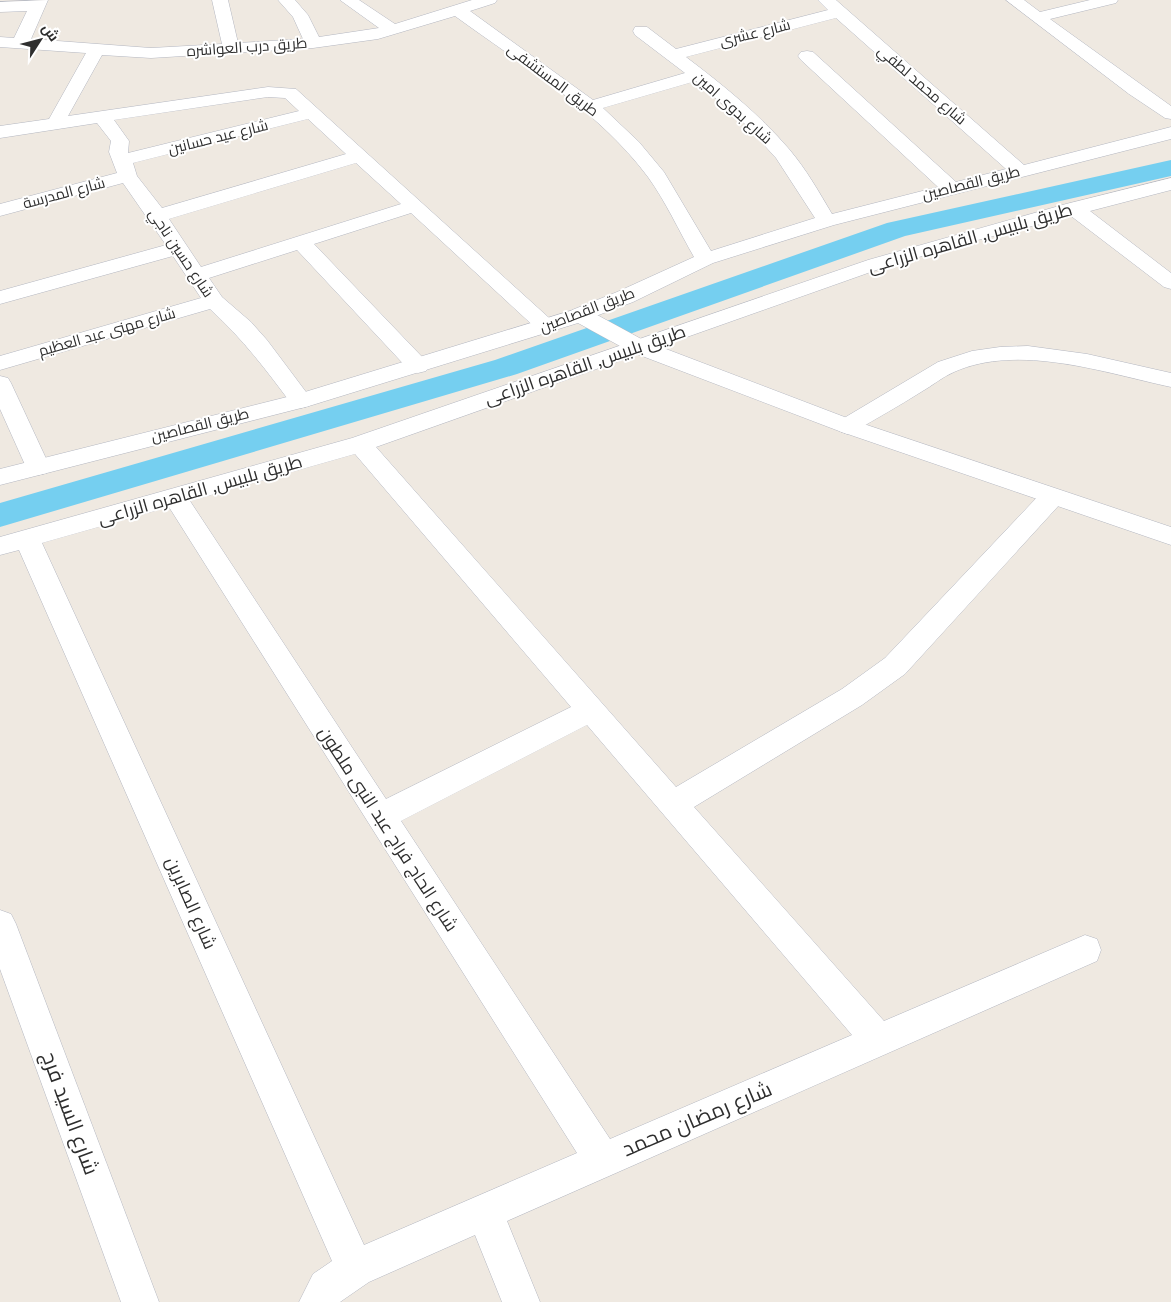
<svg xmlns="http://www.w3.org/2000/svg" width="1171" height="1302" viewBox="0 0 1171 1302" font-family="'Varela Round',Cairo,sans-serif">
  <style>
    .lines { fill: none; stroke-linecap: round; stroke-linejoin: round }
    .canal { fill: #75cff0; fill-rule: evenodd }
    .street-casing { stroke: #b4b7c1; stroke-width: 1 }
    .secondary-casing { stroke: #b4b7c1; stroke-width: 1 }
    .street { fill: #fff; fill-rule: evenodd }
    .secondary { fill: #fff; fill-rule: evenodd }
    .labels { text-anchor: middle; stroke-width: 4; stroke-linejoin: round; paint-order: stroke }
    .far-street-label { font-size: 15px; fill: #2e2e2e; stroke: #fff }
    .street-label { font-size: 18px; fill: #2e2e2e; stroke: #fff }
    .near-street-label { font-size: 21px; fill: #2e2e2e; stroke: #fff }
  </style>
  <rect width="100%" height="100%" fill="#efe9e1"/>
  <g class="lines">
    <!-- canal -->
    <polygon class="canal" points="1171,160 1171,176 905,236 517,374 0,527 0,503 495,360 887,223"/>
    <!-- street casing -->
    <g class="street-casing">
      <g id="street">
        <path d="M48,0L31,39L151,48L222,44L212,0H228L238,43L303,39L293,17L278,0H295L308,15L319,37L379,28L340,0H359L395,24L472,0H497L495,3L470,11L593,100L685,73L635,35L633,31L635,27H647L676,49L828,10L818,0H836L1024,165L1171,127V139L834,225L713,263L633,302L580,322L572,320L569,315L572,310L617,292L694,257C679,231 666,202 648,177C598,110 522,65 455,16L378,39L313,48L151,58L102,55L68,116L268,87L296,89L558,326L555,331L547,333L539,331L411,213L314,244L426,361L429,366L426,371L418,373L410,371L297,250L209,278L222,297L251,322L267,340L309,396L313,401L309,406L301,408L293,406C267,371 243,339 210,309L0,370V356L201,298L173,256L0,304V291L166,245L123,183L0,216V204L117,173L109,152L111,141L97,123L0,138V126L49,119L86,53L0,47V37L14,38L27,11L0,12V2ZM836,18L1006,169L956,182L813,52L807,51L801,52L798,56L801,60L938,187L832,214C819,192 806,169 789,149C759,114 723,85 686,57ZM696,81L745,124L776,158L815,218L711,251L664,172L639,142L603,108ZM268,97L285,98L299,111L128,153L129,141L114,120ZM308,119L346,154L162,208L137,176L133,163ZM356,163L401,204L201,267L169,219Z"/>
        <polygon points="1006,0 1024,0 1040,12 1090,0 1118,0 1116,3 1050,19 1171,106 1171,119 1165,118 1129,94"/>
        <path d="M1171,178V190L1090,211L1171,273V289L1164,287L1071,216L966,243L882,268L376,447L676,787L842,689L885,658L1043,491L1052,488L1061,491L1064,497L1061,503L905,674L862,705L694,807L884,1021L1085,935L1097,939L1101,950L1097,961L507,1221L540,1302H502L475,1235L369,1282L340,1302H299L313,1274L332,1261L19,550L0,555V537L352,438L868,260L1066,204ZM355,454L571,707L386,799L190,501ZM169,507L577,1153L364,1245L42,543ZM587,725L852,1035L610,1139L401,821Z"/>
        <path d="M1028,346L1087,354L1171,373V387C1105,373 1019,343 954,372C942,377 932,386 921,392C899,406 877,418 855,431L847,434L839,431L835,426L839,421L938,362L972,351L1000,347Z"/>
        <polygon points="0,376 8,378 11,383 50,467 47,473 38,475 29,473 26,467 0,409"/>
        <polygon points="0,910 11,914 16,924 159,1302 121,1302 0,969"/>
      </g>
    </g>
    <!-- secondary casing -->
    <g class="secondary-casing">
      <polygon id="secondary" points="580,308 588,310 645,341 855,421 1171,527 1171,545 839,431 629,351 578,323 309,406 0,485 0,469 295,395"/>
    </g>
    <!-- street -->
    <use href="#street" class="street"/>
    <!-- secondary -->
    <use href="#secondary" class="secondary"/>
  </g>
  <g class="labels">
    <!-- far-street labels -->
    <g class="far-street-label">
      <text transform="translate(755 33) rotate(-14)" y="5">شارع عشرى</text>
      <text transform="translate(247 47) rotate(-4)" y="5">طريق درب العواشره</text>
      <text transform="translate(553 80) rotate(37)" y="5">طريق المستشفى</text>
      <text transform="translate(922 85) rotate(41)" y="5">شارع محمد لطفي</text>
      <text transform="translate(733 108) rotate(42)" y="5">شارع بدوى امين</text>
      <text transform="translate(218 137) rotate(-14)" y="5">شارع عيد حسانين</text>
      <text transform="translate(971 183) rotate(-14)" y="5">طريق القصاصين</text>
      <text transform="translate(64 193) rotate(-15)" y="5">شارع المدرسة</text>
      <text transform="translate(181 253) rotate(56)" y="5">شارع حسين ناجي</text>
      <text transform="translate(587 310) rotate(-21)" y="5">طريق القصاصين</text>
      <text transform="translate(107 332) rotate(-16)" y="5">شارع مهنى عبد العظيم</text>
      <text transform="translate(200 425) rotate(-14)" y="5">طريق القصاصين</text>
    </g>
    <!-- street labels -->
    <g class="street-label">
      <text transform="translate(970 238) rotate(-16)" y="6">طريق بلبيس, القاهره الزراعى</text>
      <text transform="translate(585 365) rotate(-19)" y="6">طريق بلبيس, القاهره الزراعى</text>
      <text transform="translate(200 490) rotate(-16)" y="6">طريق بلبيس, القاهره الزراعى</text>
      <text transform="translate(388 829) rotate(57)" y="6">شارع الحاج فراج عبد النبى ملطون</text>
      <text transform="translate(191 903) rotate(66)" y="6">شارع الصابرين</text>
    </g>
    <!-- near-street labels -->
    <g class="near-street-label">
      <text transform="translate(70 1113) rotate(70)" y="7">شارع السيد فرج</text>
      <text transform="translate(697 1119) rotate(-23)" y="7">شارع رمضان محمد</text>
    </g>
  </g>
  <!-- north arrow -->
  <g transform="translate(40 40) rotate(54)" stroke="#ffffff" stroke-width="4" paint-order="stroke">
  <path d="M0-4L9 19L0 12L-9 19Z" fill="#2e2e2e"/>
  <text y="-8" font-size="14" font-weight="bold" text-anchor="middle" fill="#2e2e2e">ش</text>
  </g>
</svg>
